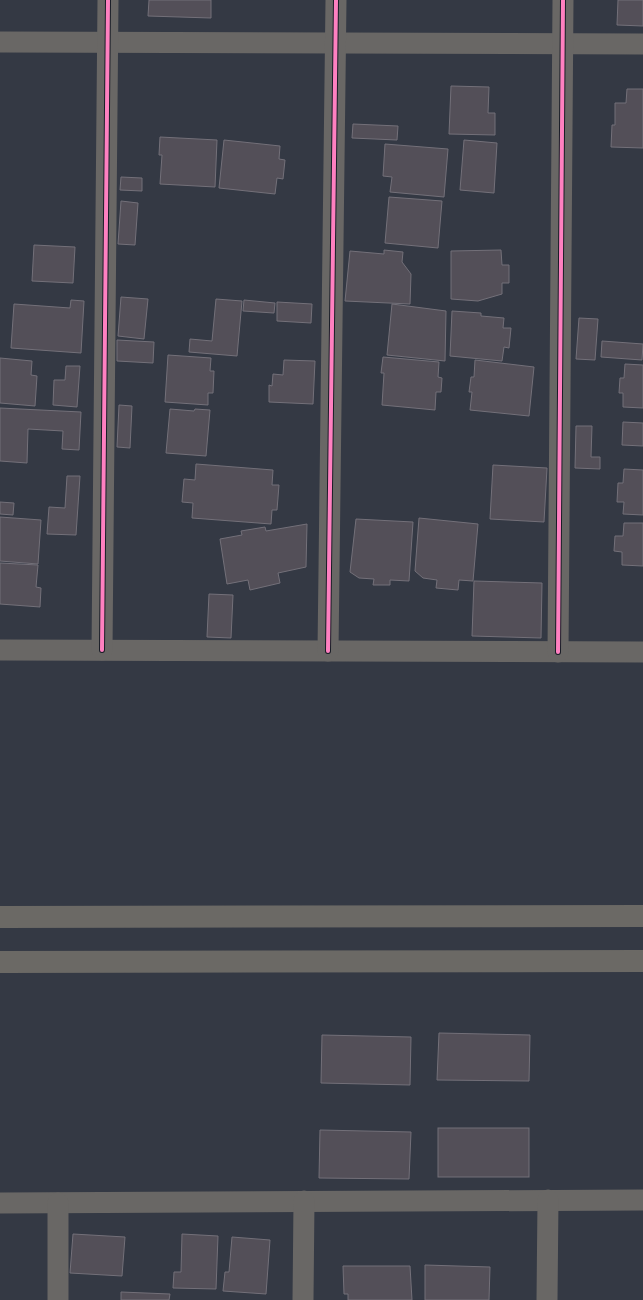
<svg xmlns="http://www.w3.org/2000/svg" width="643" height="1300" viewBox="0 0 643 1300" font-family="'Golos Text',sans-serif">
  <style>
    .building { fill: #534f58; stroke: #737079 }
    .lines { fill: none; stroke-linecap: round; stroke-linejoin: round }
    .street { stroke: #696765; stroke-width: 21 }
    .secondary { stroke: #6b6965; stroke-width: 22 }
    .cycleway-casing { stroke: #191d27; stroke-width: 6 }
    .cycleway { stroke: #ff80c0; stroke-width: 4 }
  </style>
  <rect width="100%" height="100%" fill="#343944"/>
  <!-- building -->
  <g class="building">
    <polygon points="149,0 211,0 211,18 148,16"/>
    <polygon points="618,0 643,0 643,26 617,25"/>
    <polygon points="451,86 489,87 488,113 495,113 495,135 449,134"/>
    <polygon points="627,89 643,89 643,148 611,147 612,125 615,125 615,103 626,103"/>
    <polygon points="353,124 398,126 397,140 352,138"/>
    <polygon points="160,137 217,140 215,187 160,184 162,155 159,155"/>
    <polygon points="224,140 280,146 279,159 285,160 283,179 277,178 275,194 219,188"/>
    <polygon points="464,140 497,143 494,193 460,190"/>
    <polygon points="385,144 448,149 444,197 390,192 392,177 383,176"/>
    <polygon points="121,177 142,178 142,191 120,190"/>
    <polygon points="389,197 442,201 438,248 385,243"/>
    <polygon points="121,201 138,203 135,245 118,244"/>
    <polygon points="34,245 75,247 73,283 32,281"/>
    <polygon points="384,250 403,252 402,262 411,274 410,304 345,301 350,251 384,254"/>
    <polygon points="501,250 502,265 509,265 509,283 502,283 502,294 478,301 451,299 451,251"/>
    <polygon points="121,297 148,299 144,339 118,336"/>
    <polygon points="216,299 242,301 237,356 189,352 190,339 212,341"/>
    <polygon points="71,300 84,301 81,353 11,348 14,304 70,308"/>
    <polygon points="244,300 275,303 274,313 243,311"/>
    <polygon points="277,302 312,304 311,323 277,321"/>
    <polygon points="392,304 446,311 445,361 387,355"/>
    <polygon points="452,311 481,313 481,316 504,318 503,328 511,328 509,348 504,347 502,361 450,356"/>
    <polygon points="579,318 598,319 595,360 576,359"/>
    <polygon points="117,340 154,342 153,363 117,361"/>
    <polygon points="602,341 643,344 642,360 601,357"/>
    <polygon points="168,355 211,358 210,371 214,371 213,393 208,393 208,405 165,402"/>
    <polygon points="383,357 439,362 438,377 442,378 441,392 436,392 435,410 382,405 384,373 381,373"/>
    <polygon points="0,358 32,361 31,375 37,376 35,406 0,403"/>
    <polygon points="284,360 315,361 313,404 269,402 269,385 272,386 273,374 283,375"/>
    <polygon points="475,360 534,367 529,416 470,410 472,392 469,392 471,377 474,377"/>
    <polygon points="625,364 643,365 643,408 623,407 623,393 619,393 620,378 624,378"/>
    <polygon points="66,366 80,366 77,407 53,405 54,380 65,380"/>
    <polygon points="119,405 132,406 130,448 117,447"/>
    <polygon points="0,408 81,412 79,450 62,449 63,431 28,429 27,463 0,461"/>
    <polygon points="170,409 194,411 195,409 210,410 206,456 166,453"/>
    <polygon points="623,422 643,423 643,446 622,445"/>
    <polygon points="576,426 592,426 591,457 600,457 600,469 575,468"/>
    <polygon points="196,464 273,470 272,485 279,485 277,510 272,510 271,524 192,518 193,503 182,502 184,479 195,480"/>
    <polygon points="493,465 547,468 544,522 490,519"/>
    <polygon points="624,469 643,470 643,515 623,514 624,502 617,502 618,483 623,483"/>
    <polygon points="67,476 80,476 76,535 47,534 49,507 65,508"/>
    <polygon points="0,502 14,503 13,515 0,514"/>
    <polygon points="0,517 41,520 38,564 0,561"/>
    <polygon points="419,518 478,524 473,581 459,580 458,590 436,588 437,580 423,578 415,571"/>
    <polygon points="356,519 413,522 409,581 390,580 390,585 373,585 374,579 359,578 350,572"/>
    <polygon points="624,523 643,523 643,566 622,565 622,552 614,551 615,536 623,536"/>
    <polygon points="307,524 306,567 278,573 280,583 250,590 248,580 227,584 220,539 242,535 241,531 265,527 266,531"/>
    <polygon points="0,563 38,565 36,587 41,588 40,607 0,604"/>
    <polygon points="474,581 542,583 541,638 472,636"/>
    <polygon points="209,594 233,595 231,638 207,637"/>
    <polygon points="439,1033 530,1035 529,1081 437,1080"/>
    <polygon points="322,1035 411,1037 410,1085 321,1083"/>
    <rect x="438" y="1128" width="91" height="49"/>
    <polygon points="320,1130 411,1132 409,1179 319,1178"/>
    <polygon points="73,1234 125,1237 122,1276 70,1273"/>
    <polygon points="182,1234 218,1236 216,1289 173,1288 174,1272 181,1272"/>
    <polygon points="232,1237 270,1240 266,1294 223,1291 225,1272 229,1272"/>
    <polygon points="425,1265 490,1267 489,1300 425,1300"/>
    <polygon points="343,1266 410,1266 412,1300 348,1300 348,1294 344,1294"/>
    <polygon points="121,1292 170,1294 169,1300 121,1300"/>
  </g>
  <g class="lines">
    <!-- street -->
    <g class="street">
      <polyline points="0,42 643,44"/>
      <polyline points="0,650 643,652"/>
      <polyline points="102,650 108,0"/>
      <polyline points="328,651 336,0"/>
      <polyline points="558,652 563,0"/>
      <polyline points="0,1203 643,1200"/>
      <polyline points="58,1203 58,1300"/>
      <polyline points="303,1300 304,1201"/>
      <polyline points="547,1300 548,1200"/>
    </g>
    <!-- secondary -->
    <g class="secondary">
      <polyline points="0,917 643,916"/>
      <polyline points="0,962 643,961"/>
    </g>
    <!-- cycleway casing -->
    <g class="cycleway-casing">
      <g id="cycleway">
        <polyline points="102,650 108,0"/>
        <polyline points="328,651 336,0"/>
        <polyline points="558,652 563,0"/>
      </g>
    </g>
    <!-- cycleway -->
    <use href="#cycleway" class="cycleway"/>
  </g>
</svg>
